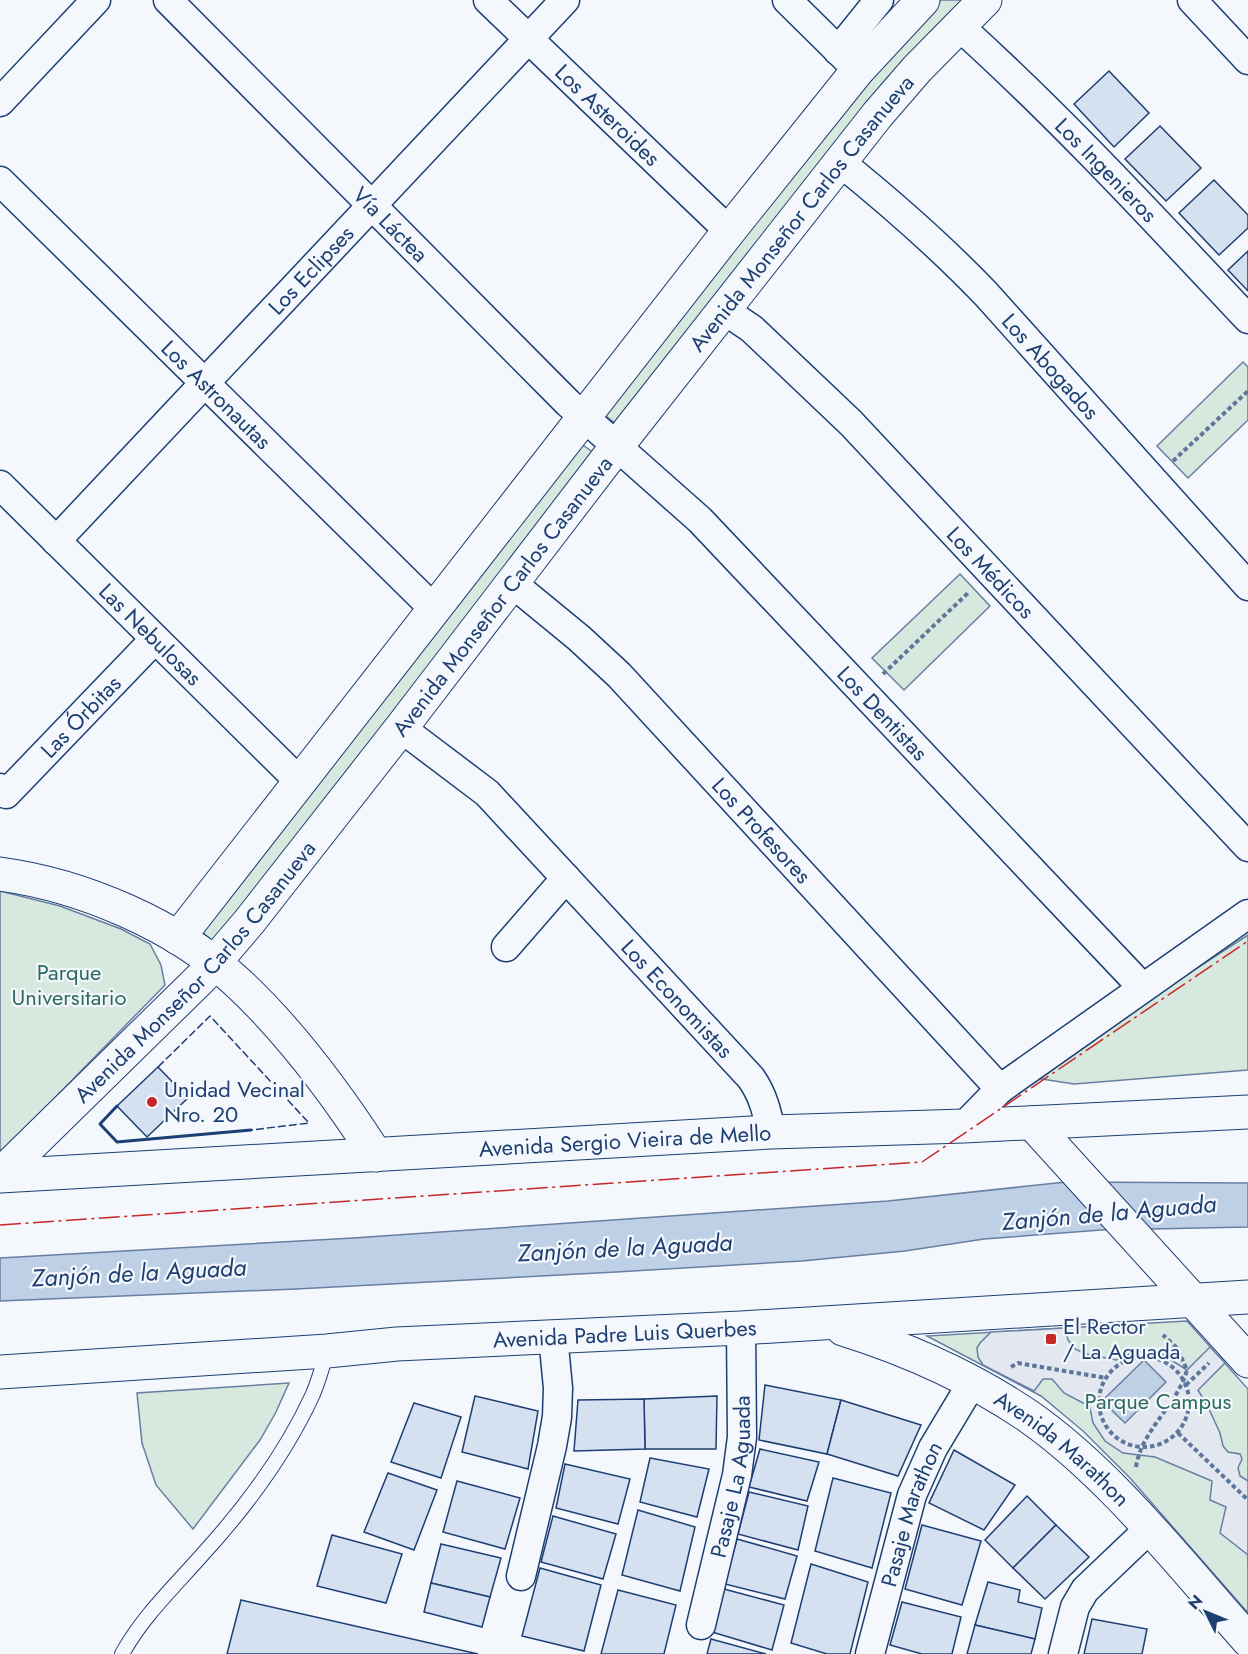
<svg xmlns="http://www.w3.org/2000/svg" width="1248" height="1654" viewBox="0 0 1248 1654" font-family="Jost,sans-serif">
  <style>
    .green { fill: #d7e8df; stroke: #687fa3; stroke-width: 1.5 }
    .parking { fill: #e3e8f0; stroke: #687fa3; stroke-width: 1.5 }
    .water { fill: #bed0e5; stroke: #687fa3; stroke-width: 1.5 }
    .building { fill: #d5e0f0; stroke: #1d3f73; stroke-width: 1.5 }
    .lines { fill: none; stroke-linecap: round; stroke-linejoin: round }
    .service-casing { stroke: #1d3f73; stroke-width: 16 }
    .minor-casing { stroke: #1d3f73; stroke-width: 31 }
    .secondary-casing { stroke: #1d3f73; stroke-width: 35 }
    .path { stroke: #5e769c; stroke-width: 4; stroke-dasharray: 4.5 3; stroke-linecap: butt }
    .service { stroke: #f4f7fb; stroke-width: 14 }
    .minor { stroke: #f4f7fb; stroke-width: 28 }
    .secondary { stroke: #f4f7fb; stroke-width: 33 }
    .fence { stroke: #1d3f73; stroke-width: 1.5; stroke-dasharray: 8 3; stroke-linecap: butt }
    .wall { stroke: #1d3f73; stroke-width: 3 }
    .power { stroke: #c62828; stroke-width: 1.5; stroke-dasharray: 21 4.5 3 4.5; stroke-linecap: butt }
    .poi-dot { fill: #c62828; stroke: #f4f7fb; stroke-width: 2 }
    .labels { text-anchor: middle; stroke-width: 4.5; stroke-linejoin: round; paint-order: stroke }
    .street-label { font-size: 22px; fill: #1d3f73; stroke: #f4f7fb }
    .park-label { font-size: 22px; fill: #2c6c60; stroke: #f4f7fb }
    .poi-label { font-size: 22px; fill: #1d3f73; stroke: #f4f7fb; text-anchor: start }
    .water-label { font-size: 24px; font-style: italic; fill: #1d3f73; stroke: #f4f7fb }
  </style>
  <rect width="100%" height="100%" fill="#f4f7fb"/>
  <!-- green -->
  <g class="green">
    <polygon points="941,0 965,0 887,78 616,424 602,413 875,65"/>
    <polygon points="1243,362 1248,367 1248,420 1188,478 1157,446"/>
    <polygon points="580,443 594,453 214,942 201,931"/>
    <polygon points="960,574 990,606 904,690 872,658"/>
    <polygon points="0,891 60,906 121,929 150,944 161,965 165,985 0,1154"/>
    <polygon points="1248,935 1248,1070 1074,1084 1029,1077"/>
    <polygon points="1187,1321 1248,1389 1248,1613 1130,1478 1083,1431 1041,1396 927,1336"/>
    <polygon points="289,1383 276,1412 260,1440 193,1529 156,1485 142,1443 137,1393"/>
  </g>
  <!-- parking -->
  <polygon class="parking" points="1065,1328 1068,1340 1075,1349 1086,1354 1116,1360 1126,1355 1149,1349 1163,1355 1187,1370 1210,1347 1225,1363 1198,1390 1208,1407 1220,1433 1223,1446 1228,1452 1240,1454 1242,1459 1238,1468 1240,1476 1248,1481 1248,1567 1248,1555 1220,1533 1226,1507 1210,1500 1212,1481 1155,1457 1123,1453 1105,1441 1093,1423 1089,1403 1083,1403 1064,1393 1052,1379 1043,1379 1034,1391 983,1365 978,1357 977,1348 980,1343 991,1332"/>
  <!-- water -->
  <g class="water">
    <polygon points="1066,1182 1248,1183 1248,1227 1101,1230 984,1239 905,1251 802,1261 616,1272 296,1289 0,1301 0,1258 353,1238 888,1201"/>
    <polygon points="1144,1360 1166,1382 1125,1423 1102,1401"/>
  </g>
  <!-- building -->
  <g class="building">
    <polygon points="1109,71 1149,113 1114,147 1074,104"/>
    <polygon points="1160,126 1201,168 1166,201 1125,159"/>
    <polygon points="1214,180 1248,215 1248,228 1219,255 1179,213"/>
    <polygon points="1248,251 1248,291 1228,270"/>
    <polygon points="158,1067 188,1098 147,1137 117,1106"/>
    <polygon points="765,1385 841,1400 827,1454 759,1440"/>
    <polygon points="475,1396 538,1411 528,1469 462,1452"/>
    <polygon points="717,1396 716,1449 645,1449 644,1399"/>
    <polygon points="644,1399 645,1449 574,1451 578,1400"/>
    <polygon points="841,1400 921,1425 898,1476 827,1454"/>
    <polygon points="414,1403 461,1417 441,1478 391,1462"/>
    <polygon points="760,1449 819,1462 807,1501 749,1487"/>
    <polygon points="954,1450 1015,1485 984,1530 929,1503"/>
    <polygon points="650,1458 709,1469 697,1517 640,1502"/>
    <polygon points="565,1464 630,1479 618,1524 556,1508"/>
    <polygon points="388,1473 437,1490 414,1550 364,1532"/>
    <polygon points="833,1478 891,1493 872,1568 815,1551"/>
    <polygon points="457,1481 520,1498 505,1549 443,1532"/>
    <polygon points="749,1492 808,1506 798,1550 738,1534"/>
    <polygon points="1027,1496 1056,1525 1013,1568 985,1540"/>
    <polygon points="638,1510 695,1527 680,1591 622,1575"/>
    <polygon points="553,1516 616,1534 603,1579 541,1562"/>
    <polygon points="922,1525 981,1541 962,1605 905,1589"/>
    <polygon points="1056,1525 1089,1557 1045,1599 1013,1568"/>
    <polygon points="332,1535 402,1554 386,1603 317,1586"/>
    <polygon points="737,1539 797,1556 785,1599 725,1584"/>
    <polygon points="441,1544 501,1558 490,1597 431,1583"/>
    <polygon points="811,1564 868,1582 850,1654 827,1654 791,1643"/>
    <polygon points="540,1568 601,1585 584,1651 522,1636"/>
    <polygon points="988,1582 1020,1590 1018,1602 1042,1608 1035,1639 975,1625"/>
    <polygon points="431,1583 490,1597 482,1627 424,1612"/>
    <polygon points="724,1589 784,1605 772,1650 712,1632"/>
    <polygon points="618,1590 676,1605 664,1654 601,1654"/>
    <polygon points="241,1600 478,1654 227,1654"/>
    <polygon points="902,1602 961,1617 952,1654 922,1654 890,1645"/>
    <polygon points="1092,1619 1147,1629 1142,1654 1084,1654"/>
    <polygon points="975,1625 1035,1639 1031,1654 967,1654"/>
    <polygon points="711,1639 766,1654 707,1654"/>
  </g>
  <g class="lines">
    <!-- service casing -->
    <g class="service-casing">
      <path id="service" d="M122,1654C143,1616 173,1588 202,1555C245,1508 286,1453 313,1394C319,1380 323,1365 327,1351"/>
    </g>
    <!-- minor casing -->
    <g class="minor-casing">
      <g id="minor">
        <path id="s1" d="M168,0L568,403L700,520L1142,987"/>
        <path id="s2" d="M488,0L729,231"/>
        <polyline points="787,0 858,70"/>
        <polyline points="1192,0 1248,60"/>
        <path id="s3" d="M959,26C1061,118 1154,219 1248,319"/>
        <polyline points="838,51 879,0"/>
        <polyline points="0,102 96,0"/>
        <path id="s4" d="M840,162C892,204 940,246 986,294L1248,586"/>
        <path id="s5" d="M0,181L433,608"/>
        <path id="s6" d="M724,310L752,329L851,423L1248,847"/>
        <path id="s7" d="M0,485L300,782"/>
        <path id="s8" d="M56,541C225,359 396,181 565,0"/>
        <path id="s9" d="M512,583L579,638L619,675L1000,1089"/>
        <path id="s10" d="M401,728L487,793L751,1078C763,1095 767,1112 771,1132"/>
        <path id="s11" d="M0,788L6,794L155,639"/>
        <polyline points="506,947 566,878"/>
        <polyline points="964,1126 1000,1089 1248,914"/>
        <polyline points="521,1576 552,1446 557,1417 558,1388 553,1336"/>
        <path id="s12" d="M701,1625L737,1475L742,1437L741,1328"/>
        <path id="s13" d="M870,1654L912,1495L933,1448L972,1383"/>
        <polyline points="1063,1654 1075,1607 1085,1590 1149,1529"/>
      </g>
    </g>
    <!-- secondary casing -->
    <g class="secondary-casing">
      <g id="secondary">
        <path d="M0,874C82,885 176,925 237,982C291,1032 336,1093 376,1155"/>
        <polyline points="178,938 729,231 858,70 923,0"/>
        <polyline points="1032,1123 1248,1361"/>
        <path id="s14" d="M0,1175L202,977L249,922L401,728L617,446L878,114L917,69L985,0"/>
        <path id="s15" d="M0,1176L771,1132L964,1126L1248,1112"/>
        <path id="s16" d="M843,1329C907,1349 972,1378 1028,1416C1110,1473 1182,1566 1248,1640"/>
        <path id="s17" d="M0,1372L327,1351L397,1344L741,1328L1248,1297"/>
      </g>
    </g>
    <!-- path -->
    <g class="path">
      <polyline points="1173,461 1248,391"/>
      <polyline points="883,674 969,592"/>
      <circle cx="1144" cy="1402" r="45"/>
      <polyline points="1011,1367 1018,1363 1106,1378"/>
      <polyline points="1186,1385 1209,1363"/>
      <polyline points="1178,1433 1248,1500"/>
      <path d="M1136,1467C1142,1429 1177,1406 1187,1370L1177,1348L1163,1335"/>
    </g>
    <!-- service -->
    <use href="#service" class="service"/>
    <!-- minor -->
    <use href="#minor" class="minor"/>
    <!-- secondary -->
    <use href="#secondary" class="secondary"/>
    <!-- fence -->
    <polyline class="fence" points="158,1067 210,1016 309,1123 251,1130"/>
    <!-- wall -->
    <polyline class="wall" points="117,1106 100,1124 117,1142 251,1130"/>
    <!-- power -->
    <polyline class="power" points="0,1225 922,1162 1248,941"/>
  </g>
  <!-- markers -->
  <g class="poi-dot">
    <circle cx="152" cy="1102" r="6"/>
    <rect x="1045" y="1333" width="12" height="12" rx="3"/>
  </g>
  <g class="labels">
    <!-- street labels -->
    <g class="street-label">
      <text dy="8" stroke="none"><textPath href="#s2" startOffset="166">Los Asteroides</textPath></text>
      <text dy="8" stroke="none"><textPath href="#s3" startOffset="206">Los Ingenieros</textPath></text>
      <text dy="8" stroke="none"><textPath href="#s14" startOffset="1254">Avenida Monseñor Carlos Casanueva</textPath></text>
      <text dy="8" stroke="none"><textPath href="#s1" startOffset="316">Vía Láctea</textPath></text>
      <text dy="8" stroke="none"><textPath href="#s8" startOffset="372">Los Eclipses</textPath></text>
      <text dy="8" stroke="none"><textPath href="#s4" startOffset="294">Los Abogados</textPath></text>
      <text dy="8" stroke="none"><textPath href="#s5" startOffset="304">Los Astronautas</textPath></text>
      <text dy="8" stroke="none"><textPath href="#s6" startOffset="375">Los Médicos</textPath></text>
      <text dy="8" stroke="none"><textPath href="#s14" startOffset="768">Avenida Monseñor Carlos Casanueva</textPath></text>
      <text dy="8" stroke="none"><textPath href="#s7" startOffset="212">Las Nebulosas</textPath></text>
      <text dy="8" stroke="none"><textPath href="#s1" startOffset="1010">Los Dentistas</textPath></text>
      <text dy="8" stroke="none"><textPath href="#s11" startOffset="116">Las Órbitas</textPath></text>
      <text dy="8" stroke="none"><textPath href="#s9" startOffset="352">Los Profesores</textPath></text>
      <text dy="8" stroke="none"><textPath href="#s14" startOffset="282">Avenida Monseñor Carlos Casanueva</textPath></text>
      <text dy="8" stroke="none"><textPath href="#s10" startOffset="388">Los Economistas</textPath></text>
      <text dy="8" stroke="none"><textPath href="#s15" startOffset="626">Avenida Sergio Vieira de Mello</textPath></text>
      <text dy="8" stroke="none"><textPath href="#s17" startOffset="626">Avenida Padre Luis Querbes</textPath></text>
      <text dy="8" stroke="none"><textPath href="#s16" startOffset="252">Avenida Marathon</textPath></text>
      <text dy="8" stroke="none"><textPath href="#s12" startOffset="152">Pasaje La Aguada</textPath></text>
      <text dy="8" stroke="none"><textPath href="#s13" startOffset="146">Pasaje Marathon</textPath></text>
    </g>
    <!-- park labels -->
    <g class="park-label">
      <text x="69" y="980">Parque<tspan x="69" dy="25">Universitario</tspan></text>
      <text x="1158" y="1409">Parque Campus</text>
    </g>
    <!-- poi labels -->
    <g class="poi-label">
      <text x="164" y="1097">Unidad Vecinal<tspan x="164" dy="25">Nro. 20</tspan></text>
      <text x="1063" y="1334">El Rector<tspan x="1063" dy="25">/ La Aguada</tspan></text>
    </g>
    <!-- water labels -->
    <g class="water-label">
      <text transform="translate(1109 1213) rotate(-5)" y="8">Zanjón de la Aguada</text>
      <text transform="translate(625 1248) rotate(-3)" y="8">Zanjón de la Aguada</text>
      <text transform="translate(139 1273) rotate(-3)" y="8">Zanjón de la Aguada</text>
    </g>
  </g>
  <!-- north arrow -->
  <g transform="translate(1206 1612) rotate(313)" stroke="#f4f7fb" stroke-width="4.5" paint-order="stroke">
  <path d="M0-4.5L10 22L0 15L-10 22Z" fill="#1d3f73"/>
  <text y="-9" font-size="16" font-weight="bold" text-anchor="middle" fill="#1d3f73">N</text>
  </g>
</svg>
